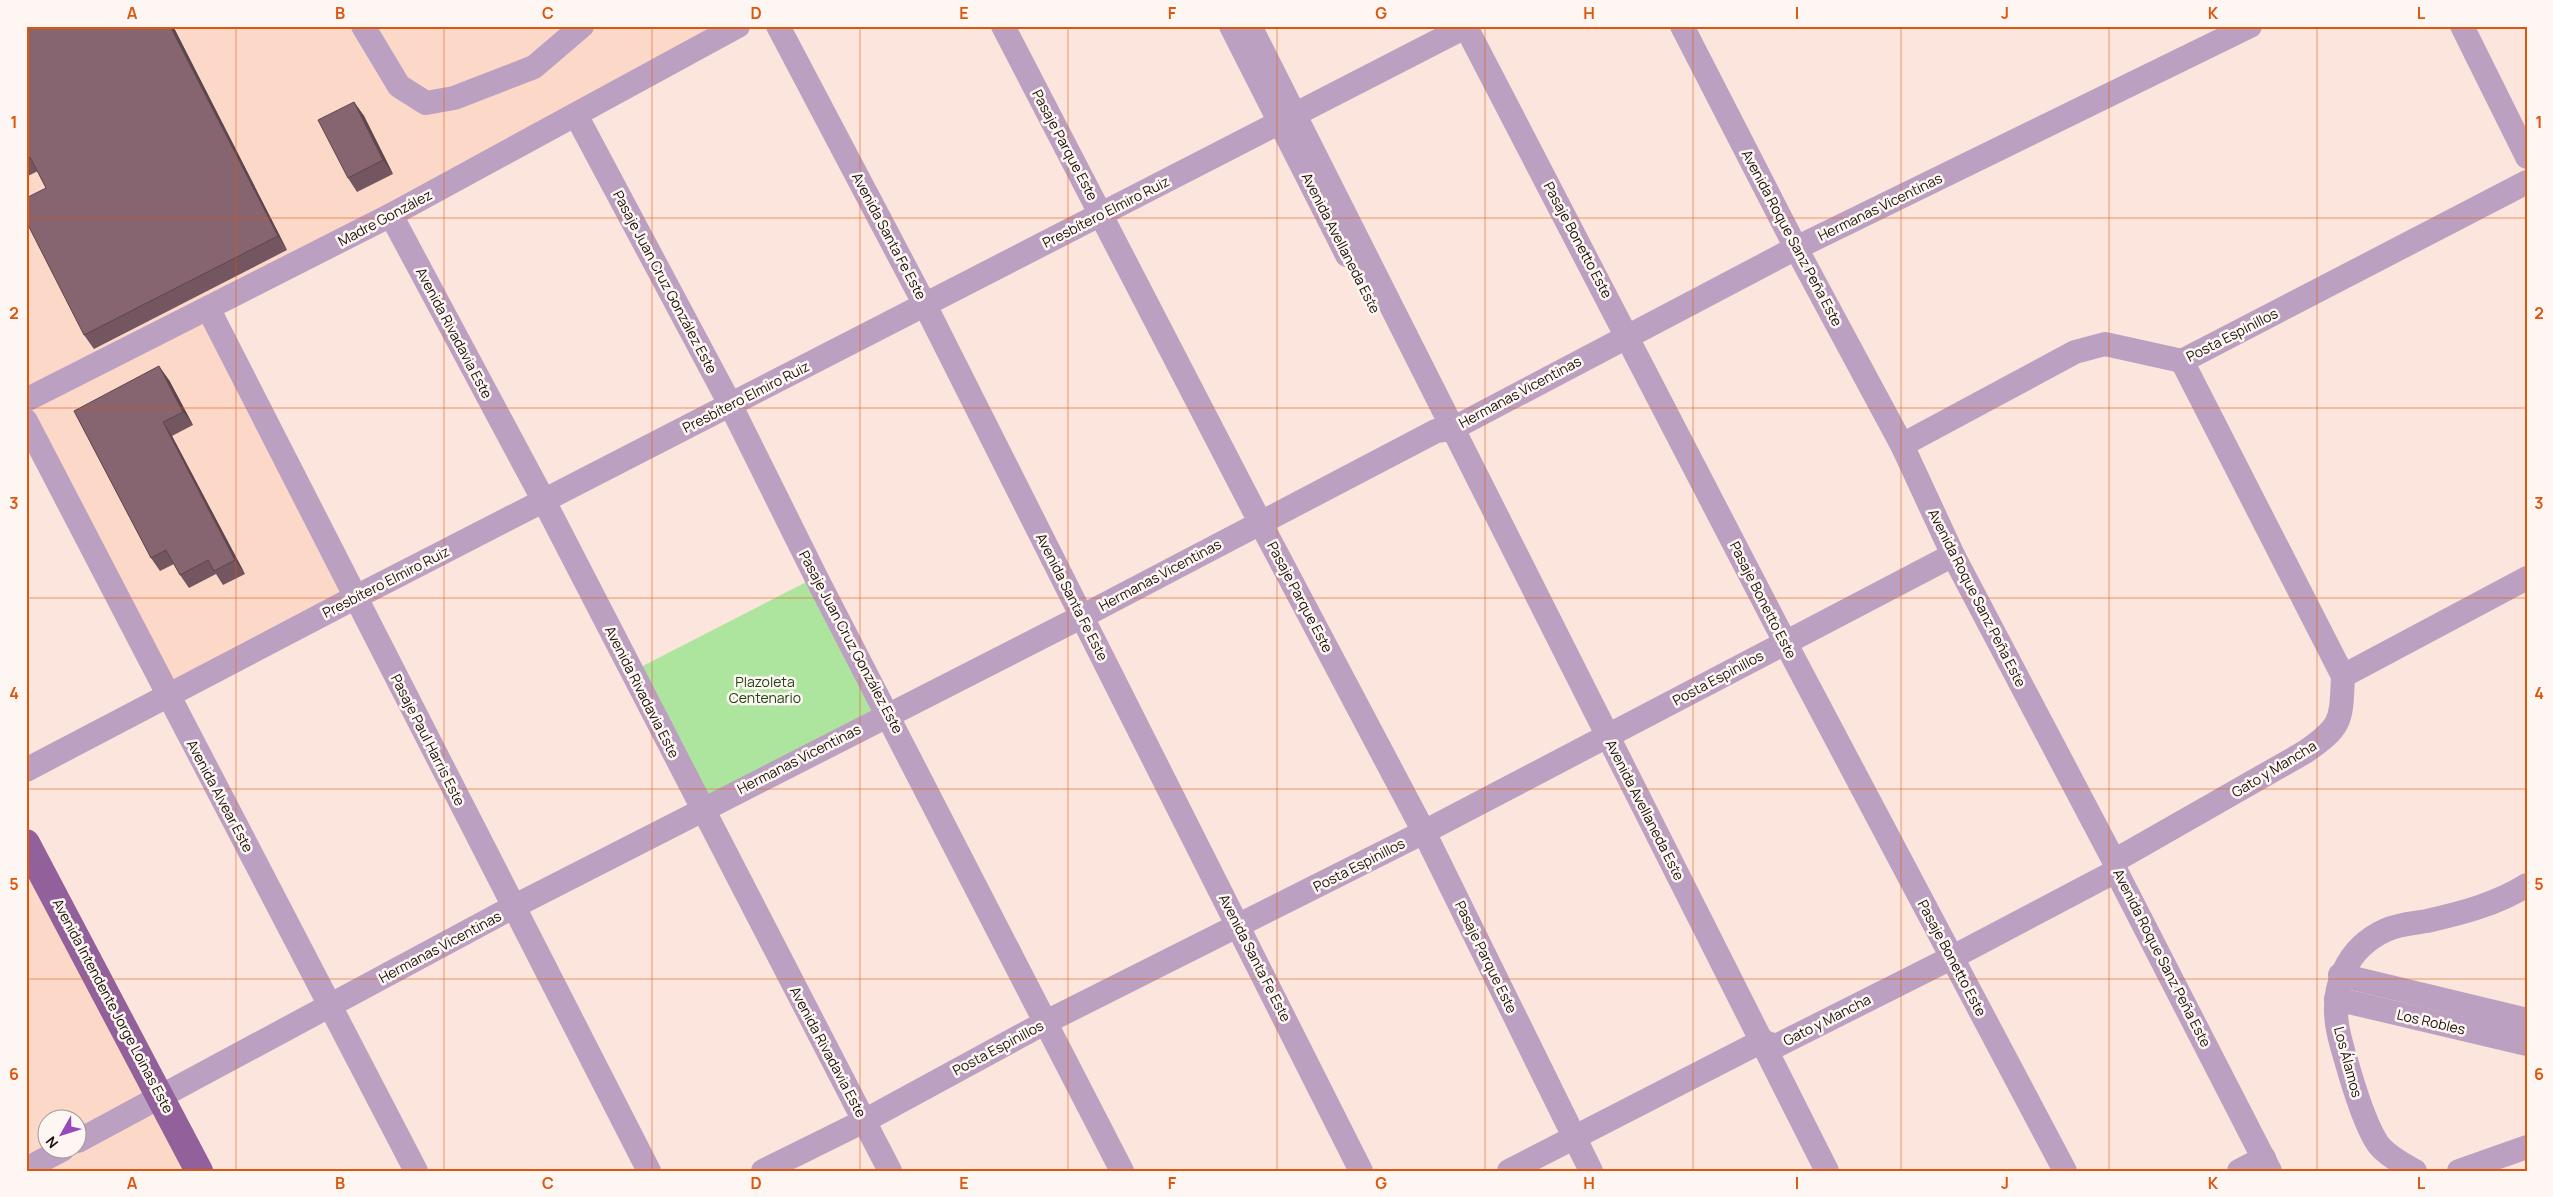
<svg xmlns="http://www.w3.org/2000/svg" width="2553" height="1197" viewBox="0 0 2553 1197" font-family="Manrope,sans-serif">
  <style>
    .built { fill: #fcd8c9; fill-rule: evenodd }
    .green { fill: #ade59e }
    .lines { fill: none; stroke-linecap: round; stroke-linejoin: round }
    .minor { stroke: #bca0c1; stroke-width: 24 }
    .major { stroke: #92619c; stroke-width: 28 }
    .wall { fill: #735660 }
    .shaded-wall { fill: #5e464e }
    .building { fill: #866470; stroke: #5e464e }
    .grid { fill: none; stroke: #de550c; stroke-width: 1; stroke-opacity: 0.55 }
    .labels { text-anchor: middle; stroke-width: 5; stroke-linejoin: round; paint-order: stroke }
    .street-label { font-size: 14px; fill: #1c100b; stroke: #fdf6f2 }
    .park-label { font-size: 14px; fill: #1e4612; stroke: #fdf6f2 }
    .neatline { fill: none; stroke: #de550c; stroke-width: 2 }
    .grid-label { font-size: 16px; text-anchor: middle; font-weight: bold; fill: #de550c }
  </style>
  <rect width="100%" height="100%" fill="#fbe5dc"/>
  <!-- built -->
  <g class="built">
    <polygon points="26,26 738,26 208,308 356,597 167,696 26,421"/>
    <path d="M26,843L199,1171H26ZM48,1120H78V1150H48Z"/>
  </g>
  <!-- green -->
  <polygon class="green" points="816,577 888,714 702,809 631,672"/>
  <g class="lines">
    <!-- minor -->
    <g class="minor">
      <polyline points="363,26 399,86 426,103 454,98 534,67 582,26"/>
      <polyline points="778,26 925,305 1361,1171"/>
      <polyline points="1003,26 1260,522 1424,832 1591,1171"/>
      <polyline points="1231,26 1347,255"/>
      <polyline points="1250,26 1827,1171"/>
      <polyline points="1682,26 1796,248 1902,445 1953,555 2114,861 2116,871 2270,1171"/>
      <polyline points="2462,26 2527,157"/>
      <polyline points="1466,27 1785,642 2065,1171"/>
      <polyline points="576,115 730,404 816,577 1122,1171"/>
      <polyline points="391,215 544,501 890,1171"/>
      <polyline points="208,308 649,1171"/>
      <polyline points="2182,361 2343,676"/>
      <polyline points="26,400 391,215 738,26"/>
      <polyline points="26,421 416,1171"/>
      <polyline points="1902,445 2075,352 2105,344 2182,361 2527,182"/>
      <polyline points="26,770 356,597 1467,26"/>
      <path d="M2114,861L2305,752C2343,726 2341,720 2343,676L2527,578"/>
      <polyline points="2340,975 2527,1020"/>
      <polyline points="2336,999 2527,1044"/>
      <polyline points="78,1141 513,907 1081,617 1436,431 1452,429 1796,248 2250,26"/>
      <polyline points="26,1169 62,1150"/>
      <polyline points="763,1171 864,1121 1046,1022 1424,832 1953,555"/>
      <polyline points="1509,1171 1762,1041 1776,1046 1951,958 2116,871"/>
      <polyline points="2239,1171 2264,1158"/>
      <path d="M2415,1171C2404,1165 2386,1155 2378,1144C2367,1128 2356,1094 2350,1074C2346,1060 2341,1045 2338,1030C2330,988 2346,948 2386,930C2398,924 2415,923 2427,921C2462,913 2497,904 2527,885"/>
      <polyline points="2459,1171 2527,1147"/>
    </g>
    <!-- major -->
    <polyline class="major" points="26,843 199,1171"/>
  </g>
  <!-- wall -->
  <g class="wall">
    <polygon points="30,26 173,26 287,250 94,349 84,335 46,188 38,171 28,176 26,174 26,28"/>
    <polygon points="354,102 364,116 393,174 357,192 348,178"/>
    <polygon points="169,380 193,425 172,436 245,574 223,585 216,574 189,588 180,575 174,564 160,571 151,558 74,411"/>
  </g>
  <!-- shaded-wall -->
  <g class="shaded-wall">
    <polygon points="170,26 173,26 287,250 278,236"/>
    <polygon points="354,102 364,116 393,174 383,160"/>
    <polygon points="159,366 169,380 193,425 183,412"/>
    <polygon points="163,422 172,436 245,574 235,560"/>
  </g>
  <!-- building -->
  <g class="building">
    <polygon points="30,26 170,26 278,236 84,335 26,221 26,198 46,188 30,157 26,159 26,28"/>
    <polygon points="354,102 383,160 348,178 318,120"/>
    <polygon points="159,366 183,412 163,422 235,560 214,571 208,560 180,575 166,550 151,558 74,411"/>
  </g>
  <!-- grid -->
  <path class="grid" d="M236,26V1171M444,26V1171M652,26V1171M860,26V1171M1068,26V1171M1277,26V1171M1485,26V1171M1693,26V1171M1901,26V1171M2109,26V1171M2317,26V1171M26,218H2527M26,408H2527M26,598H2527M26,789H2527M26,979H2527"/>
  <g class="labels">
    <!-- street labels -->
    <g class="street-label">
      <text transform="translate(1065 145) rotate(62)" y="5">Pasaje Parque Este</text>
      <text transform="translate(1880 207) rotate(-26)" y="5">Hermanas Vicentinas</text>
      <text transform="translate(1106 212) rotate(-27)" y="5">Presbítero Elmiro Ruiz</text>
      <text transform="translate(385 218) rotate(-28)" y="5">Madre González</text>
      <text transform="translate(889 236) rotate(62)" y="5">Avenida Santa Fe Este</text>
      <text transform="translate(1792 238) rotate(62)" y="5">Avenida Roque Sanz Peña Este</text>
      <text transform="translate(1578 240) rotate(62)" y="5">Pasaje Bonetto Este</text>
      <text transform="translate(1341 243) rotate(63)" y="5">Avenida Avellaneda Este</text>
      <text transform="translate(665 282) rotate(62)" y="5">Pasaje Juan Cruz González Este</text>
      <text transform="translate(454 333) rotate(62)" y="5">Avenida Rivadavia Este</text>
      <text transform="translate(2232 335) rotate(-27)" y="5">Posta Espinillos</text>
      <text transform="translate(1520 392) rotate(-28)" y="5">Hermanas Vicentinas</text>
      <text transform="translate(746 397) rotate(-27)" y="5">Presbítero Elmiro Ruiz</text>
      <text transform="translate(1160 575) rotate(-28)" y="5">Hermanas Vicentinas</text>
      <text transform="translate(386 582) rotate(-27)" y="5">Presbítero Elmiro Ruiz</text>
      <text transform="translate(1072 597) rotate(63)" y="5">Avenida Santa Fe Este</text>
      <text transform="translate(1300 597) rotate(62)" y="5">Pasaje Parque Este</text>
      <text transform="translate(1977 598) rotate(63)" y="5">Avenida Roque Sanz Peña Este</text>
      <text transform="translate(1763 600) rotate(63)" y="5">Pasaje Bonetto Este</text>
      <text transform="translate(851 642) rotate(62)" y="5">Pasaje Juan Cruz González Este</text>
      <text transform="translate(1718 678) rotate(-28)" y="5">Posta Espinillos</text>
      <text transform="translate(642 692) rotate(63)" y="5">Avenida Rivadavia Este</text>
      <text transform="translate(428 740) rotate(63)" y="5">Pasaje Paul Harris Este</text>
      <text transform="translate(799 759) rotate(-27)" y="5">Hermanas Vicentinas</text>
      <text transform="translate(2274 769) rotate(-31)" y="5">Gato y Mancha</text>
      <text transform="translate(220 796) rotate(62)" y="5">Avenida Alvear Este</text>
      <text transform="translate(1645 810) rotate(63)" y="5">Avenida Avellaneda Este</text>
      <text transform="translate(1359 865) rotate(-27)" y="5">Posta Espinillos</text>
      <text transform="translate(440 947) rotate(-28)" y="5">Hermanas Vicentinas</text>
      <text transform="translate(1486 957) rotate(64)" y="5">Pasaje Parque Este</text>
      <text transform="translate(1255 958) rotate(63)" y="5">Avenida Santa Fe Este</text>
      <text transform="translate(1952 958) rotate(62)" y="5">Pasaje Bonetto Este</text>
      <text transform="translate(2162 958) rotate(63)" y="5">Avenida Roque Sanz Peña Este</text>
      <text transform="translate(113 1006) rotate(62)" y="5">Avenida Intendente Jorge Loinas Este</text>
      <text transform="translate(1827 1020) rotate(-27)" y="5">Gato y Mancha</text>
      <text transform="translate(2431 1022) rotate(13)" y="5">Los Robles</text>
      <text transform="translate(998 1048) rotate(-28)" y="5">Posta Espinillos</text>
      <text transform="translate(828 1052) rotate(62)" y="5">Avenida Rivadavia Este</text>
      <text transform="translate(2348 1062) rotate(75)" y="5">Los Álamos</text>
    </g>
    <!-- park labels -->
    <g class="park-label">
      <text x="765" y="687">Plazoleta<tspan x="765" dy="16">Centenario</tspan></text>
    </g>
  </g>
  <!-- border -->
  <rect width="2553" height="1197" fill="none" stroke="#fdf6f2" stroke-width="55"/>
  <!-- north arrow -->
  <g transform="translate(62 1134) rotate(231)"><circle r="24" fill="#fdf6f2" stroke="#a39a96"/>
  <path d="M0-4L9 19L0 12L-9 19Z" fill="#9649ba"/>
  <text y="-8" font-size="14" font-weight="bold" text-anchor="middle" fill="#1c100b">N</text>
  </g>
  <rect x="28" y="28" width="2498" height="1142" class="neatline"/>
  <g class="grid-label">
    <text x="132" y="19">A</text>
    <text x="340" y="19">B</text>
    <text x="548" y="19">C</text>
    <text x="756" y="19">D</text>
    <text x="964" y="19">E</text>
    <text x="1172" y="19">F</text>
    <text x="1381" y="19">G</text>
    <text x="1589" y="19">H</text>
    <text x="1797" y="19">I</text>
    <text x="2005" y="19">J</text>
    <text x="2213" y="19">K</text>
    <text x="2421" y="19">L</text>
    <text x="14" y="128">1</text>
    <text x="2539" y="128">1</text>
    <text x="14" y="319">2</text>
    <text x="2539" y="319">2</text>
    <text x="14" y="509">3</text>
    <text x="2539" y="509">3</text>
    <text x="14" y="699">4</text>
    <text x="2539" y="699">4</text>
    <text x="14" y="890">5</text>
    <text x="2539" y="890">5</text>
    <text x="14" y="1080">6</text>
    <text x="2539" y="1080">6</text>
    <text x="132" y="1189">A</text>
    <text x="340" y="1189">B</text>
    <text x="548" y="1189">C</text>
    <text x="756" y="1189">D</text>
    <text x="964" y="1189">E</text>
    <text x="1172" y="1189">F</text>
    <text x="1381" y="1189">G</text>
    <text x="1589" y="1189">H</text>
    <text x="1797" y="1189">I</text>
    <text x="2005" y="1189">J</text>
    <text x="2213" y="1189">K</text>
    <text x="2421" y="1189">L</text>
  </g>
</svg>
